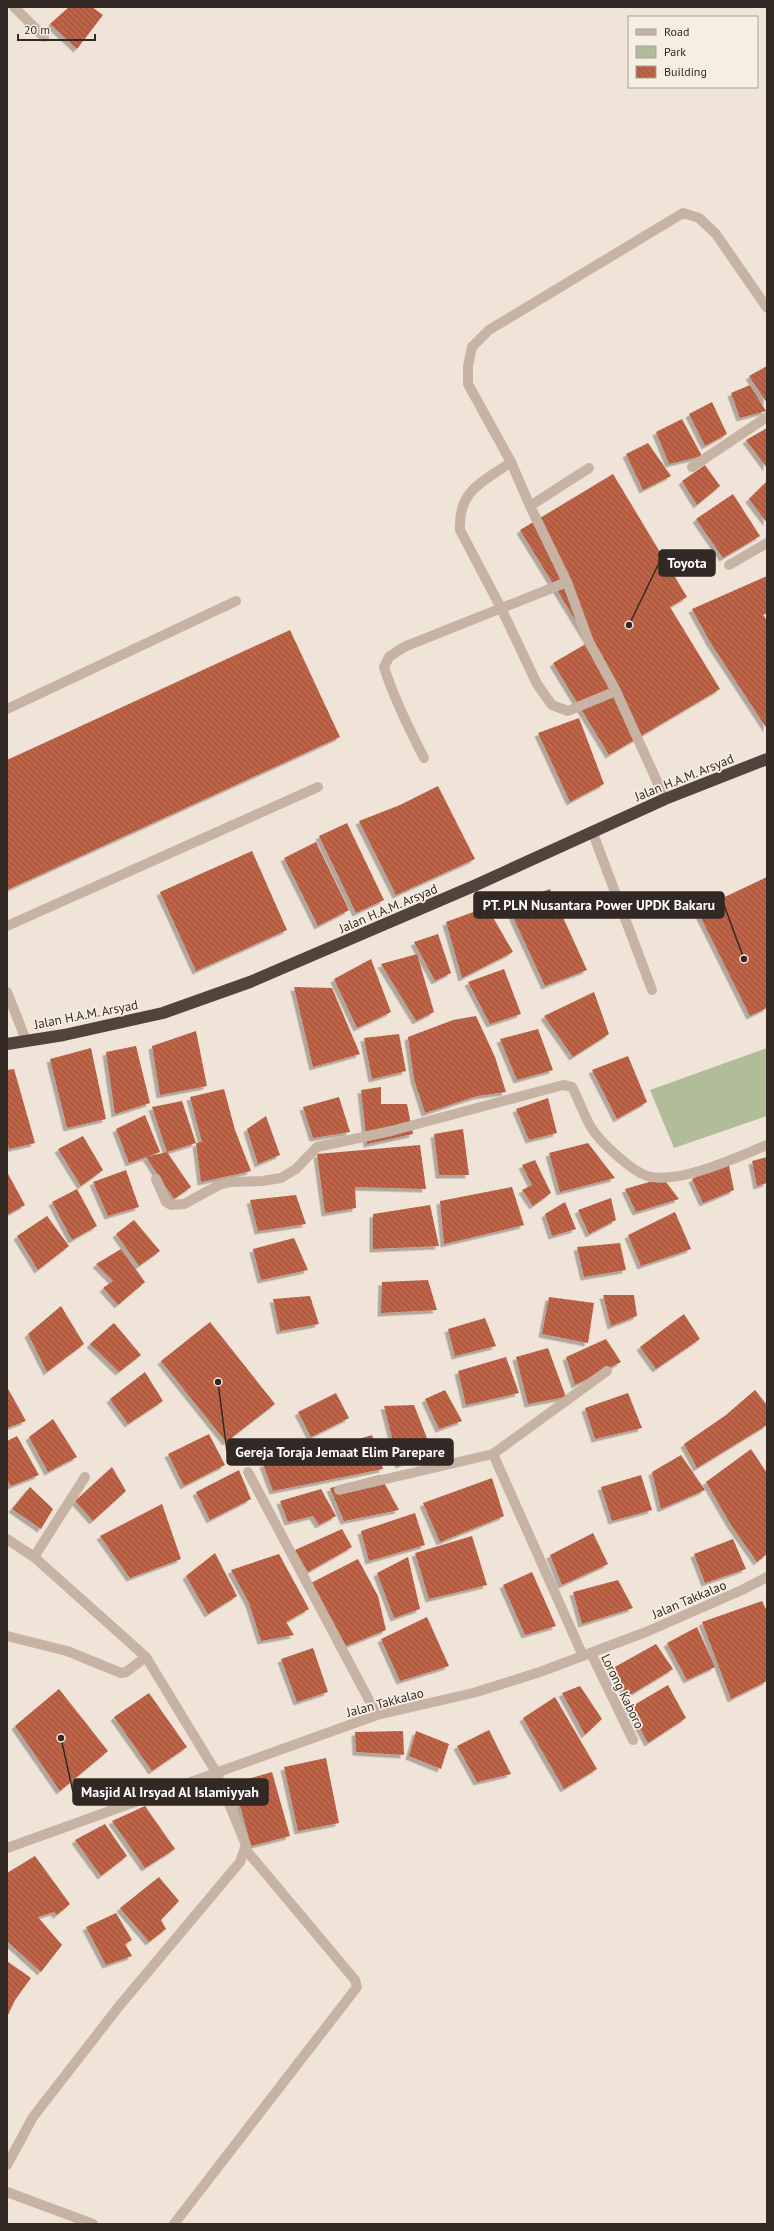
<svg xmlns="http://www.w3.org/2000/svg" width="774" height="2231" viewBox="0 0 774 2231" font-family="'PT Sans',sans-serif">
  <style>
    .park { fill: #b1bd99 }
    .building { fill: url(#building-back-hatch); filter: url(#shadow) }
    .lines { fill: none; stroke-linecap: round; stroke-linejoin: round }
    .lane { stroke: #c6b3a4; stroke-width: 10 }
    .street { stroke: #c6b3a4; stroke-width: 10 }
    .highway { stroke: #52433d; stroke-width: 12 }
    .labels { text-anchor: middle; stroke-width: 3.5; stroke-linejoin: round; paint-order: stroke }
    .street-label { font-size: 13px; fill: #322925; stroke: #f7eee3 }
    .leader { fill: none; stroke: #322925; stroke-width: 1.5 }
    .callout-dot { fill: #322925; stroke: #f7eee3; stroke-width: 1.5 }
    .callout { fill: #322925; stroke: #322925; stroke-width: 1.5 }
    .callout-label { font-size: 14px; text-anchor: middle; font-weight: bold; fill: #fff }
  </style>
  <defs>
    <pattern id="building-back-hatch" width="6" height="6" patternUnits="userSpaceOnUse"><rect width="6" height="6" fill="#bf6245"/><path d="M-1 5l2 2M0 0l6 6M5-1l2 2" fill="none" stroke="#9c5139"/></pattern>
    <filter id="shadow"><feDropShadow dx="-3.5" dy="3.5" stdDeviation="0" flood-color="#0004"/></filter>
  </defs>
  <rect width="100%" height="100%" fill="#efe4d7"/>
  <!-- park -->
  <polygon class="park" points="767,1048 767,1116 674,1148 650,1090"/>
  <!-- building -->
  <g class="building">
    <polygon points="69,7 92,7 103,15 77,49 50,24"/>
    <polygon points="767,366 767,403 749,376"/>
    <polygon points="750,385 766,411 740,418 731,393"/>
    <polygon points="712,402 727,434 705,446 689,414"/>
    <polygon points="682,419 702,456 669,464 656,432"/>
    <polygon points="767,428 767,468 746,440"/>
    <polygon points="648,443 671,476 643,490 626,454"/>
    <polygon points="705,465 720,486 697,505 682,481"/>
    <polygon points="613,474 687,597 670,607 720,689 609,755 553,663 589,642 520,530"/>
    <polygon points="767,481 767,523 749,499"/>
    <polygon points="733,494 760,536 723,558 696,519"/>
    <polygon points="767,576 767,613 763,615 767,620 767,729 710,642 692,609"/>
    <polygon points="290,630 340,737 7,890 7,760"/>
    <polygon points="579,718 604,784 570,802 538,733"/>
    <polygon points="438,786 475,859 396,895 359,821 400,805"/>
    <polygon points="347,823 384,900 356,913 319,836"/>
    <polygon points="316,842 349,910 318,926 284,858"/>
    <polygon points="252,851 287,930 196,971 160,892"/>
    <polygon points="767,877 767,1008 750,1016 697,910"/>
    <polygon points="550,889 587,970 545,986 507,904"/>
    <polygon points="487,907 513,952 462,978 446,922"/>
    <polygon points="438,934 451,973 435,981 414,942"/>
    <polygon points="417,954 434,1012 416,1021 381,964"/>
    <polygon points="371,959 391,1012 357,1028 334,979"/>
    <polygon points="504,969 521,1014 490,1024 468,982"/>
    <polygon points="294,987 332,988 360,1054 313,1067"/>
    <polygon points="594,992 609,1034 573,1057 544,1016"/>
    <polygon points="476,1016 495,1057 506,1092 477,1096 425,1113 414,1079 408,1037 453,1020"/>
    <polygon points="538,1029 553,1070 517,1080 500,1039"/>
    <polygon points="196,1031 207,1086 160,1095 152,1046"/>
    <polygon points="399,1034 406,1071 372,1079 364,1038"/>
    <polygon points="136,1046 150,1103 115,1114 106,1052"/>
    <polygon points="91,1048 106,1119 67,1128 50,1059"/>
    <polygon points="628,1056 647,1102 617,1119 592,1070"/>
    <polygon points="14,1069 35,1143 9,1149 7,1141 7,1070"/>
    <polygon points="381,1087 381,1104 407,1104 413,1134 367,1144 361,1090"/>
    <polygon points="224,1089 235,1130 251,1171 201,1182 196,1143 202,1142 190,1097"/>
    <polygon points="339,1097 350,1132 313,1138 303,1107"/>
    <polygon points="548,1098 557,1133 529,1140 516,1109"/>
    <polygon points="182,1101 196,1143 167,1152 152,1107"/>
    <polygon points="145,1115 160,1152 129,1163 116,1129"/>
    <polygon points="266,1116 280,1155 258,1164 247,1129"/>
    <polygon points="463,1129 469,1175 439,1175 434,1134"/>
    <polygon points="83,1136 103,1170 81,1186 58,1149"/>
    <polygon points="588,1143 615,1178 560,1192 549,1153"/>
    <polygon points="420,1145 426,1189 355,1187 356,1208 325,1213 317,1154"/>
    <polygon points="167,1152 191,1187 174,1199 146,1157"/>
    <polygon points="767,1157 767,1183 757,1186 752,1161"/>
    <polygon points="535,1160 551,1193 533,1206 522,1190 532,1185 522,1165"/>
    <polygon points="728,1161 734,1190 703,1203 692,1179"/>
    <polygon points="126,1170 139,1207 108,1216 93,1182"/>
    <polygon points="7,1172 25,1205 7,1215"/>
    <polygon points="663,1178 679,1199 636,1212 625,1189"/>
    <polygon points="512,1187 524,1225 444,1244 440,1201"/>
    <polygon points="77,1189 97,1226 72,1240 52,1202"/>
    <polygon points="296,1195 306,1224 258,1231 250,1200"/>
    <polygon points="611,1198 616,1220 589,1234 578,1210"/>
    <polygon points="565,1202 576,1229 552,1236 545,1214"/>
    <polygon points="430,1205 439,1246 373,1249 373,1214"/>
    <polygon points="675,1212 691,1249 641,1266 628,1235"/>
    <polygon points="47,1216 69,1246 38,1270 17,1236"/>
    <polygon points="134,1220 160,1251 139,1266 116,1234"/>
    <polygon points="294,1238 308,1270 261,1280 253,1249"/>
    <polygon points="620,1243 626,1270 584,1277 577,1247"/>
    <polygon points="121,1249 145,1282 118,1305 103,1288 113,1281 96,1264"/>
    <polygon points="428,1280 437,1310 381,1313 382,1282"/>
    <polygon points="603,1295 634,1295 637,1316 611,1326"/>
    <polygon points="310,1296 319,1324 280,1331 273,1299"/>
    <polygon points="549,1297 594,1303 588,1343 542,1334"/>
    <polygon points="61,1306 84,1344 47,1372 28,1334"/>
    <polygon points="684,1314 700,1339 656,1369 640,1347"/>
    <polygon points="485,1318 496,1346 455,1356 448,1329"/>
    <polygon points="210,1322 275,1404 226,1442 161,1361"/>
    <polygon points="114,1323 141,1355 119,1372 90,1344"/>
    <polygon points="606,1339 621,1362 575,1385 566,1357"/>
    <polygon points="548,1348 566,1397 528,1404 516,1357"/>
    <polygon points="506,1357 519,1393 466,1405 458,1371"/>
    <polygon points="145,1372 163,1401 128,1424 110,1399"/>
    <polygon points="7,1387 26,1421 7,1428"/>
    <polygon points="445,1390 462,1421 439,1429 425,1399"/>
    <polygon points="755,1390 767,1405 767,1425 697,1468 684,1444 726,1415"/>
    <polygon points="336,1393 349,1418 311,1437 298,1412"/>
    <polygon points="628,1393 642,1428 595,1439 585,1408"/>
    <polygon points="414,1405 432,1451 399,1465 384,1406"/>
    <polygon points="53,1419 77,1457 48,1472 29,1437"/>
    <polygon points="209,1434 225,1465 184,1486 168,1454"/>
    <polygon points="372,1435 383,1469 273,1491 263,1464 276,1460 277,1447 288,1446 289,1453 319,1451"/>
    <polygon points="17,1436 39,1475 11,1486 7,1480 7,1441"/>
    <polygon points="751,1449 767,1473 767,1554 757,1562 731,1525 706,1482"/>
    <polygon points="681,1455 705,1490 661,1509 652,1472"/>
    <polygon points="112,1467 126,1491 93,1521 75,1501"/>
    <polygon points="239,1470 251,1499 210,1520 196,1492"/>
    <polygon points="380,1475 399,1510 344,1521 330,1488"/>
    <polygon points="641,1475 652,1510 612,1521 601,1487"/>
    <polygon points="492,1478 504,1516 440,1542 423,1503"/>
    <polygon points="30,1487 53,1509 41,1529 12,1509"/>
    <polygon points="321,1489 336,1516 319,1525 313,1516 288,1522 280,1501"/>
    <polygon points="162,1504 181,1559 130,1578 100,1536"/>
    <polygon points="415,1513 425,1545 369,1561 361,1531"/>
    <polygon points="342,1529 352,1547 308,1572 295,1550"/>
    <polygon points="593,1533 608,1564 562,1585 550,1555"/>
    <polygon points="472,1536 487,1585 429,1599 415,1553"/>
    <polygon points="733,1539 746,1569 705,1583 694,1554"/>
    <polygon points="215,1553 237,1596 208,1614 186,1576"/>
    <polygon points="279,1554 309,1609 286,1622 294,1635 261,1641 249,1603 231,1570"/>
    <polygon points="408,1557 420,1609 394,1618 377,1573"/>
    <polygon points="358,1559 378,1596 386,1630 341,1648 311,1583"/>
    <polygon points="532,1572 556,1626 525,1635 503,1585"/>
    <polygon points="618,1580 633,1608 582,1624 573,1592"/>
    <polygon points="762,1601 767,1611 767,1681 731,1699 702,1622"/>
    <polygon points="427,1617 449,1666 400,1681 381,1639"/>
    <polygon points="697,1627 715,1667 687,1680 667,1643"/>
    <polygon points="656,1644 673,1669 627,1697 613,1668"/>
    <polygon points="313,1648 328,1692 297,1702 281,1659"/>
    <polygon points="668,1685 686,1718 648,1743 629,1708"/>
    <polygon points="580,1686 602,1719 585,1735 562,1693"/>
    <polygon points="59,1689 108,1751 60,1791 15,1726"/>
    <polygon points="149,1693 187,1747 152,1771 114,1717"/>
    <polygon points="555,1697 597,1769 564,1789 523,1718"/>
    <polygon points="489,1730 511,1774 477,1782 457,1746"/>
    <polygon points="403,1731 404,1755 356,1752 355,1732"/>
    <polygon points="416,1731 449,1744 441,1769 409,1756"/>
    <polygon points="326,1758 339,1823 298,1831 284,1767"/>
    <polygon points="272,1772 290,1836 251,1846 234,1783"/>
    <polygon points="145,1806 175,1849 145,1868 112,1821"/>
    <polygon points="105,1824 127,1856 101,1876 75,1840"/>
    <polygon points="35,1856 70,1904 57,1915 54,1912 38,1917 62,1945 41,1972 7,1941 7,1873"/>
    <polygon points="159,1877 179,1901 161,1920 166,1929 149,1942 120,1908"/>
    <polygon points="116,1913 132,1940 125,1944 132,1956 106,1965 86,1927"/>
    <polygon points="7,1961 31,1978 15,2000 7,2017"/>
  </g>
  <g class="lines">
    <!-- lane -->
    <g class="lane">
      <polyline points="511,462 530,506 589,468"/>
      <polyline points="530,506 567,582 589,642 616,691 665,799"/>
      <path d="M616,691L568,711L552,705L537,684L501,608L460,530C458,490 482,483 511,462L468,384V366L472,347L489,330L683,213L699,218L716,234L767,308"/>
      <polyline points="7,709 236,601"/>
      <path d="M424,758C409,729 394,699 384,667L389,657L404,647L567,582"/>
      <polyline points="592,831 652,990"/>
      <polyline points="7,926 318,787"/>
      <polyline points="7,992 26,1040"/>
    </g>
    <!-- street -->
    <g class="street">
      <polyline points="14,7 44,37"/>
      <polyline points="692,467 767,417"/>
      <polyline points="729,565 767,543"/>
      <path d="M156,1179L166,1202L171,1205L184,1204L219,1185L231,1182L262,1181L281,1178L296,1169L317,1147L391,1131L563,1085L572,1087C580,1101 585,1121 595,1133C605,1146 632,1171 647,1176C679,1185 737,1157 767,1145"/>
      <polyline points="493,1454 583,1656"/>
      <polyline points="248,1472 377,1715"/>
      <polyline points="339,1490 493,1454 607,1371"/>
      <polyline points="7,1539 34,1557 146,1657 216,1772 246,1845 240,1862 120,2005 33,2117 7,2165"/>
      <polyline points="34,1557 85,1477"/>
      <polyline points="7,1636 67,1651 121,1673 126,1672 146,1657"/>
      <polyline points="591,1653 633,1740"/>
      <polyline points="7,1848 377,1715 473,1693 540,1672 646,1632 742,1590 767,1577"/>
      <polyline points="7,2192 93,2224"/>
      <polyline points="174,2224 357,1987 355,1980 246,1850"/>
    </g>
    <!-- highway -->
    <polyline class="highway" points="7,1044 64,1035 163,1013 250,982 476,885 665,799 767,759"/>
  </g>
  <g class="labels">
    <!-- street labels -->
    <g class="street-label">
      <text transform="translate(684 777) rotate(-22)" y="5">Jalan H.A.M. Arsyad</text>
      <text transform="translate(388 908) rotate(-23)" y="5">Jalan H.A.M. Arsyad</text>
      <text transform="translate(86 1014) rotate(-11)" y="5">Jalan H.A.M. Arsyad</text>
      <text transform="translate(689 1599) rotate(-23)" y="5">Jalan Takkalao</text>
      <text transform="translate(623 1691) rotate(64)" y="5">Lorong Kaboro</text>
      <text transform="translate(385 1702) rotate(-15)" y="5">Jalan Takkalao</text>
    </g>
  </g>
  <!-- callouts -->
  <path class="leader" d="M629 625L659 563M744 959L724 905M218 1382L227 1452M61 1738L73 1792"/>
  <g class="callout-dot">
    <circle cx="629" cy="625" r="4"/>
    <circle cx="744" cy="959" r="4"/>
    <circle cx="218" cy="1382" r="4"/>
    <circle cx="61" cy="1738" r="4"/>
  </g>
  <g class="callout">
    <rect x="659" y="550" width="56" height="26" rx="4"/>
    <rect x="474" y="892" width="250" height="26" rx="4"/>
    <rect x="227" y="1439" width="226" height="26" rx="4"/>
    <rect x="73" y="1779" width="195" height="26" rx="4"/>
  </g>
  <g class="callout-label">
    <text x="687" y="568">Toyota</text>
    <text x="599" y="910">PT. PLN Nusantara Power UPDK Bakaru</text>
    <text x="340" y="1457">Gereja Toraja Jemaat Elim Parepare</text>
    <text x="170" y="1797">Masjid Al Irsyad Al Islamiyyah</text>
  </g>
  <!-- border -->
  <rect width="774" height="2231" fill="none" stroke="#322925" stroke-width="16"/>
  <!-- legend -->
  <rect x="628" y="16" width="130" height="72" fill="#f7eee3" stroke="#a89f97"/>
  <rect x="636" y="29" width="20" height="6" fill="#c6b3a4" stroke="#a89f97"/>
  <text x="664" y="36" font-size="12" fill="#322925">Road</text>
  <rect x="636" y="46" width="20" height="12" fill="#b1bd99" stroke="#a89f97"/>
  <text x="664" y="56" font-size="12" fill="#322925">Park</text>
  <rect x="636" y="66" width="20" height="12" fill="url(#building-back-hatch)" stroke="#a89f97"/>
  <text x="664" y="76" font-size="12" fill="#322925">Building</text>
  <!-- scale -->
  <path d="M18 34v6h77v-6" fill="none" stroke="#322925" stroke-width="2"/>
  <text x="24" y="34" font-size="12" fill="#322925" stroke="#f7eee3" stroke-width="3" paint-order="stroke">20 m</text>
</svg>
